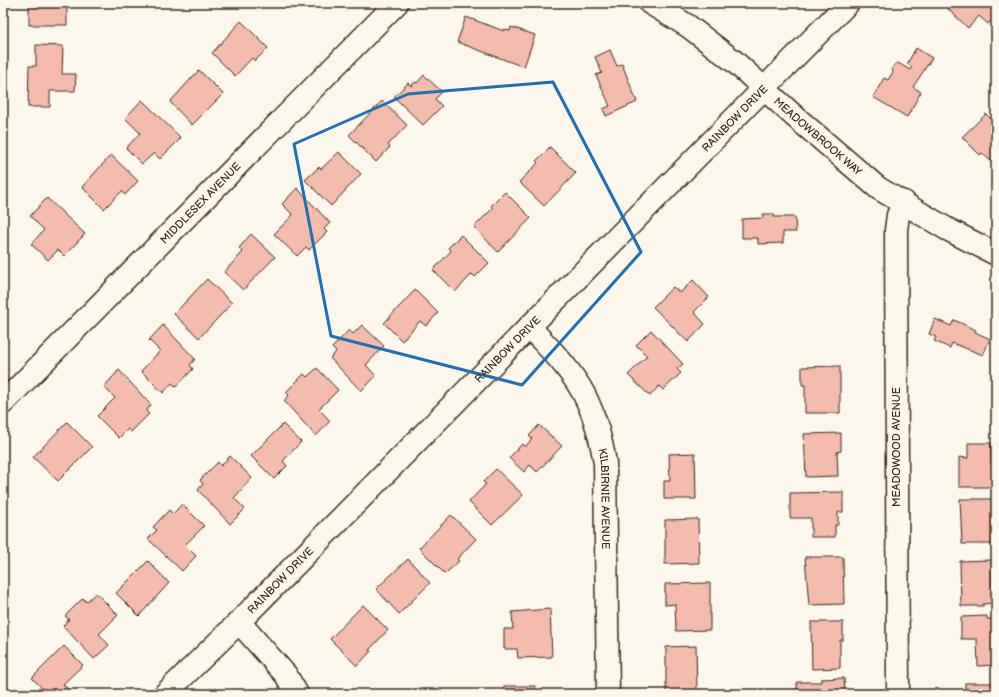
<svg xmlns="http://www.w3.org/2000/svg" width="999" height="697" viewBox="0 0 999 697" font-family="'Balsamiq Sans',sans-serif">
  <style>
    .building { fill: #f5bbad; stroke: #3b2a1e }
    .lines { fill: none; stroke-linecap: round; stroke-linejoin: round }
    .minor-casing { stroke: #3b2a1e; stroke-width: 25 }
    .minor { stroke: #fbf7ec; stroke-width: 22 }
    .marked { fill: none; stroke: #1f6fb2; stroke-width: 3; stroke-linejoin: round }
    .labels { text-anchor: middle; stroke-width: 4; stroke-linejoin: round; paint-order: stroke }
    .street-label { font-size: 11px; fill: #3b2a1e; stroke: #fbf7ec }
  </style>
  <rect width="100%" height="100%" fill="#fbf7ec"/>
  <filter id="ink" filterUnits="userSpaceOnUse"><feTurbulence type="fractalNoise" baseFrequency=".025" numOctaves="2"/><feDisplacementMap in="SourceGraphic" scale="8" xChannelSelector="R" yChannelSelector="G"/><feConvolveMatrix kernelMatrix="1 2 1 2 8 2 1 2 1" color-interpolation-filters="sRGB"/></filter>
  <g filter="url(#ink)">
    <!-- building -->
    <g class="building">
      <polygon points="32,3 67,4 67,25 29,25 29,5 32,5"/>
      <polygon points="953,3 996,3 996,15 988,24 979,16 968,28 948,9"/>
      <polygon points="466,17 504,31 504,29 510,31 511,27 535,35 524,67 457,42"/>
      <polygon points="241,21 268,48 255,61 252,58 235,76 212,53"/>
      <polygon points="36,45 63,46 62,74 76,74 75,91 50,91 50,107 28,107 29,66 36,66"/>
      <polygon points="916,48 932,58 913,87 921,92 907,117 873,97 884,78 888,80 893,72 892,69 894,65 898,63 910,70 912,67 907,64"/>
      <polygon points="610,50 617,66 622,64 637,102 606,116 603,109 610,106 596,75 602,73 595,57"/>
      <polygon points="199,70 223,94 192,125 170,102"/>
      <polygon points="424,75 442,92 435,99 442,106 423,125 394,97 408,83 411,86 415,82 417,83"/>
      <polygon points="142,100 181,138 160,159 154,153 142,164 126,148 140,133 125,118"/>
      <polygon points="382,101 407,125 388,145 390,147 376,162 349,135"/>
      <polygon points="986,114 996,124 996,162 994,164 982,153 980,155 962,137"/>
      <polygon points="550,147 576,173 544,206 519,182 538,163 536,161"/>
      <polygon points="339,152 361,174 331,206 305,180 319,167 321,169"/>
      <polygon points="111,155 138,181 125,195 122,191 104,209 82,187"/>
      <polygon points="297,188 330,223 324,229 327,232 309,250 306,247 297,256 274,234 293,215 282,204"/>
      <polygon points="505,192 531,218 498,252 474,227 493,208 491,206"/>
      <polygon points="47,198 85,234 64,256 58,250 48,260 31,244 44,230 30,216"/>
      <polygon points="763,214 774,214 774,217 795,217 796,232 783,232 783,243 758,244 758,238 742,238 742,219 763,218"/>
      <polygon points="251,234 275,257 243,290 224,272 243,252 239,248"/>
      <polygon points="461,235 489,263 475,277 472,274 455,292 433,270 451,251 448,248"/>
      <polygon points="207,279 232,303 199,338 174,314"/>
      <polygon points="693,280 709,297 694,312 705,324 688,342 653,307 673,287 680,293"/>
      <polygon points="415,290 438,313 426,326 420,321 402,341 384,323"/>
      <polygon points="935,319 951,326 954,320 976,330 975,332 990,339 983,355 952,343 950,348 934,341 936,337 929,334"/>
      <polygon points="163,325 195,359 190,365 193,369 176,387 172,383 163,393 141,371 160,351 149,340"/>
      <polygon points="362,325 384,346 366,365 376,376 361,391 330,358 336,352 332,348 349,330 353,334"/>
      <polygon points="651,330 683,364 677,369 681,373 663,390 659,386 650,396 628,375 647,356 636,345"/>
      <polygon points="840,366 840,413 805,413 805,385 802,385 802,367"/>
      <polygon points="317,368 338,390 319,409 330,421 316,436 284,401 289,395 286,392 304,374 307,377"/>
      <polygon points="119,370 151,405 146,411 149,414 131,432 128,429 119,438 97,416 115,398 104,387"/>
      <polygon points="67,422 92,447 58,481 33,457"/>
      <polygon points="283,424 301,442 283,461 287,466 274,479 251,456"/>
      <polygon points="539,425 562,446 537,472 530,465 524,472 509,458 522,444 525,447 532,439 529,436"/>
      <polygon points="841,433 841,451 837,452 838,476 806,477 804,434"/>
      <polygon points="968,443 991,443 991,463 996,463 996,487 959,487 959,457 968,458"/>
      <polygon points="695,453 696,499 664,499 664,481 670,481 669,454"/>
      <polygon points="230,456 252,478 234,498 245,509 230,524 198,490 203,484 200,480 218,462 221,466"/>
      <polygon points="496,469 523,495 492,525 469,502 486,484 483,482"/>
      <polygon points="843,492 843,512 838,512 838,525 835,525 835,537 811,537 811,518 790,518 790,493"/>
      <polygon points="960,499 992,499 993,544 962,544"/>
      <polygon points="182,504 204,526 185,545 196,556 182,571 148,539 157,530 153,527 169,510 173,514"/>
      <polygon points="451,515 476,539 457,559 459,561 445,574 419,548"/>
      <polygon points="698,519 699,563 665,564 665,520"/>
      <polygon points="805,557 843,557 844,604 809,605"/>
      <polygon points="408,559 430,583 399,614 376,589"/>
      <polygon points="992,560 992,586 996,586 994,603 983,604 983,606 961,606 960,561"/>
      <polygon points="148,561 169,583 139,616 116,593"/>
      <polygon points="710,583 710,630 676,631 675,604 665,605 665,584"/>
      <polygon points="96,593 118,615 99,634 109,645 94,659 63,626 69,619 65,616 83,598 86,602"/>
      <polygon points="363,605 388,630 369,650 371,651 357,666 330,639"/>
      <polygon points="550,609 552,657 518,658 517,649 504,649 504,629 513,629 512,612"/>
      <polygon points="987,616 987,619 996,619 996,665 978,666 977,639 961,639 961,617"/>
      <polygon points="811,622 843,622 843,640 840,640 840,668 812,669"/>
      <polygon points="64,646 83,665 63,684 68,689 62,694 48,694 32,678"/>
      <polygon points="696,646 697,692 666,693 666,647"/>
      <polygon points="844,678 845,694 792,694 792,690 797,690 797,682 821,682 821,679"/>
      <rect x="965" y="683" width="31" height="11"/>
      <rect x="504" y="686" width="31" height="8"/>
    </g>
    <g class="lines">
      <!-- minor casing -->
      <g class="minor-casing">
        <g id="minor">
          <path id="s1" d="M650,3L688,26L735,62L793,115L878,188L947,229L996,254"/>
          <path id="s2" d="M529,327C575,374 594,396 605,463L608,694"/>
          <path id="s3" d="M3,403L397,3"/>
          <polyline points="239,622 286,675 297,694"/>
          <path id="s4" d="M165,694L239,622L848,3"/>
          <polyline points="898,694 896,230 898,215 904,202"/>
        </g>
      </g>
      <!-- minor -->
      <use href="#minor" class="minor"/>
    </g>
  </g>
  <!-- marked area -->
  <path class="marked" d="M553,82L641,252L522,385L331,336L294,144L408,94Z"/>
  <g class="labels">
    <!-- street labels -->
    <g class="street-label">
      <text dy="4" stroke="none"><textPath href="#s4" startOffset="810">RAINBOW DRIVE</textPath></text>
      <text dy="4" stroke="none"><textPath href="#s1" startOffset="215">MEADOWBROOK WAY</textPath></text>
      <text dy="4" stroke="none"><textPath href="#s3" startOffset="281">MIDDLESEX AVENUE</textPath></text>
      <text dy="4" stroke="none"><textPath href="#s4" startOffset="486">RAINBOW DRIVE</textPath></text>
      <text transform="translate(896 447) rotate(-90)" y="4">MEADOWOOD AVENUE</text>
      <text dy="4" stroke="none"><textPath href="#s2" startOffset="195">KILBIRNIE AVENUE</textPath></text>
      <text dy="4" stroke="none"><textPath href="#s4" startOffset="162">RAINBOW DRIVE</textPath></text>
    </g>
  </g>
  <!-- margin -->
  <rect width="999" height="697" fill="none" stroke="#fbf7ec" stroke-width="16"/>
  <rect x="8" y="8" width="983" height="681" fill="none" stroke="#3b2a1e" stroke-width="1.5" filter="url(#ink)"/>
</svg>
